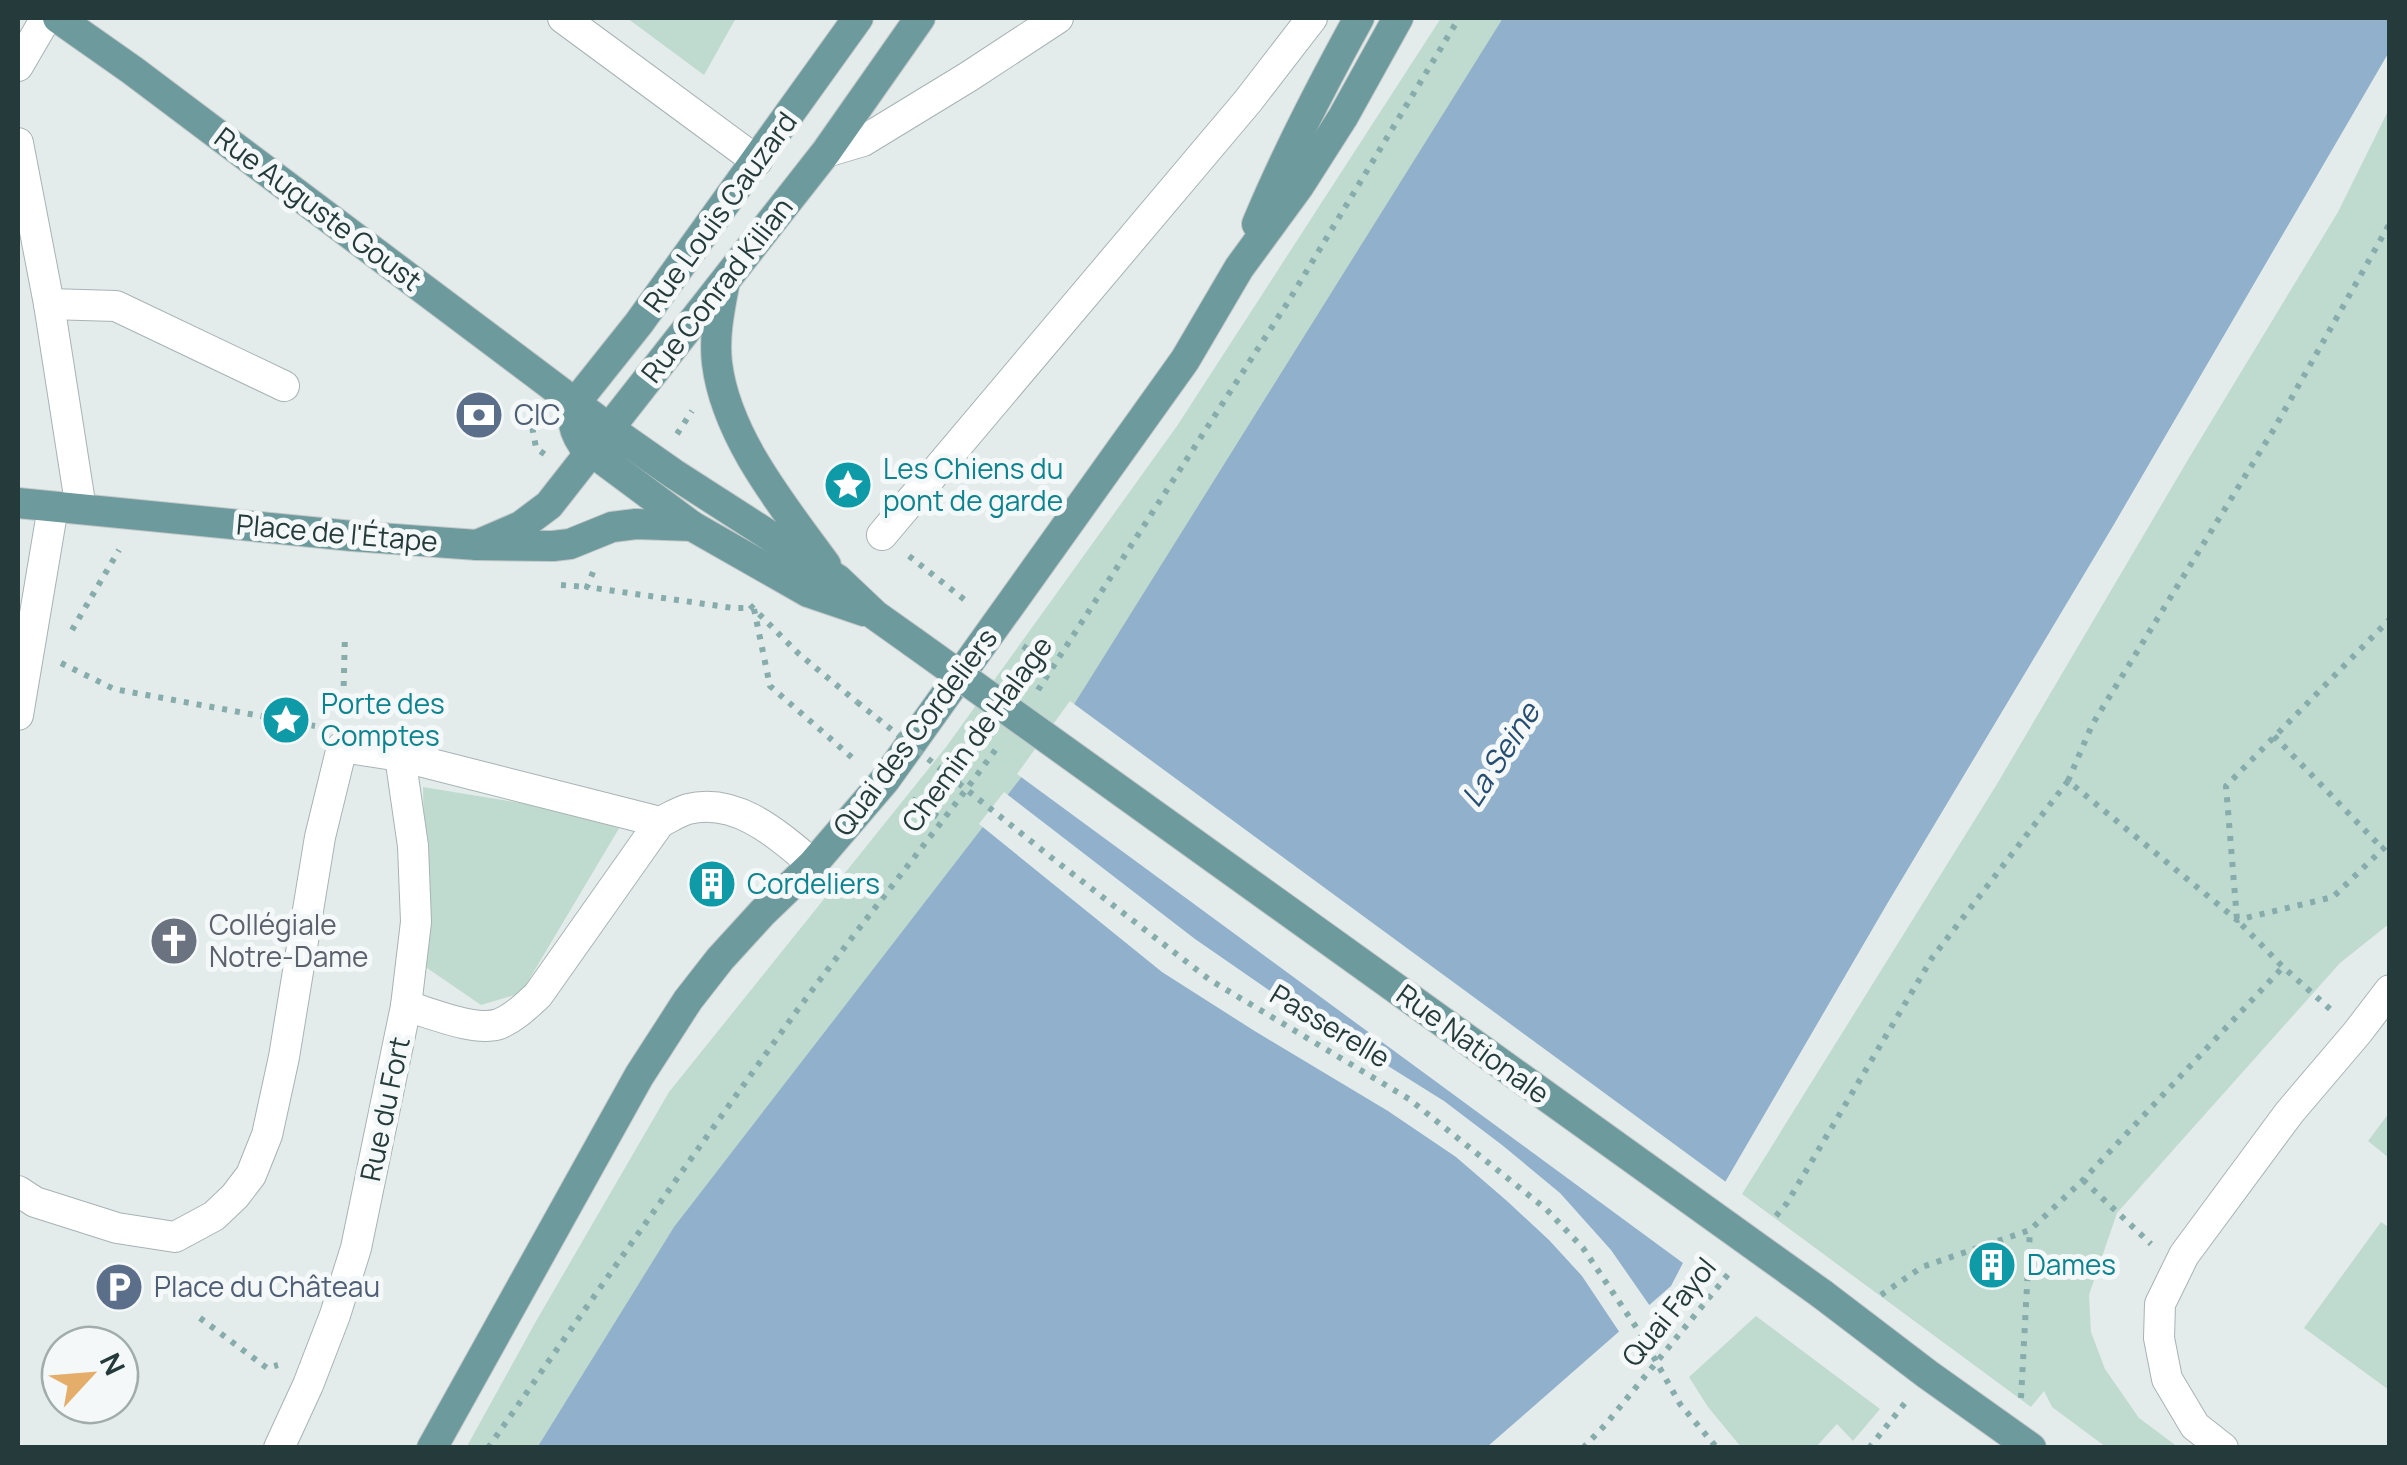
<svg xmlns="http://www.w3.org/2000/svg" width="2407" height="1465" viewBox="0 0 2407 1465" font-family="Manrope,sans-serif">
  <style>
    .green { fill: #bfdbcf }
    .water { fill: #91b0cb }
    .pier { fill: #e4eceb }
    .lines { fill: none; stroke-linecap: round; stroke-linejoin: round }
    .minor-casing { stroke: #a7b3b3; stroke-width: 32 }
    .major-casing { stroke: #c2c8c8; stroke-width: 32 }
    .path { stroke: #87acac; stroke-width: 6; stroke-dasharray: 5 8; stroke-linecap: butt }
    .minor { stroke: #fff; stroke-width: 30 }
    .major { stroke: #6d9a9d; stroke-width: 30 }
    .major-bridge-casing { stroke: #c2c8c8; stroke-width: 32; stroke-linecap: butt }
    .path-bridge { stroke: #87acac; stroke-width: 6; stroke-dasharray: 5 8; stroke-linecap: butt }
    .major-bridge { stroke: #6d9a9d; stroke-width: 30 }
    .labels { text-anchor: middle; stroke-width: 10; stroke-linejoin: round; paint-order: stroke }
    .street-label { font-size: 28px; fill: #253b3b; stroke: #f4f8f8 }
    .service-label { font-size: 28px; fill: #4e5e75; stroke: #f4f8f8; text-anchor: start }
    .culture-label { font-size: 28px; fill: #0d838f; stroke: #f4f8f8; text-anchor: start }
    .worship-label { font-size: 28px; fill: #5b616d; stroke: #f4f8f8; text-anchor: start }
    .water-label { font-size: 30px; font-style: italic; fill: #254d72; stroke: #f4f8f8 }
  </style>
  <rect width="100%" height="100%" fill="#e4eceb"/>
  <!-- green -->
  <g class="green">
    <polygon points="627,18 736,18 704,75"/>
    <polygon points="1441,18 1511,18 1154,621 550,1447 466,1448 535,1323 669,1092 946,747 1177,426"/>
    <polygon points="2389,109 2389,924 2340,963 2117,1213 2089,1295 2091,1332 2105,1369 2139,1418 2178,1447 2106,1447 2052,1407 2044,1391 2031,1407 1742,1194 1997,784 2189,458 2338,212"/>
    <polygon points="423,787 624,820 521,993 481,1005 427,968"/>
    <polygon points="2389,1113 2389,1158 2368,1141"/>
    <polygon points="2381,1222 2390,1228 2389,1390 2304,1328"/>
    <polygon points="1756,1316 1880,1409 1853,1441 1837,1424 1816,1447 1741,1447 1708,1407 1689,1377"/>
  </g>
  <!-- water -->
  <polygon class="water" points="1503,18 2389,18 2389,52 2113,526 1887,904 1724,1184 1671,1286 1487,1447 537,1448 674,1227 1020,779 1073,706"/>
  <!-- pier -->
  <g class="pier">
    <polygon points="1070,701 1730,1185 1687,1266 1017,774"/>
    <polygon points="1004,792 1195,939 1289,1004 1444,1101 1502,1145 1560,1193 1611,1250 1652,1309 1622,1336 1582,1276 1549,1240 1507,1201 1456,1157 1388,1111 1253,1030 1162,972 979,824"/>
  </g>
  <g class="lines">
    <!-- minor casing -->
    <g class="minor-casing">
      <g id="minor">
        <polyline points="563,18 757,161"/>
        <polyline points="18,66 46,18"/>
        <polyline points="18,143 49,304 81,509"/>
        <polyline points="826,152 863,141 968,77 1058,18"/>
        <polyline points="49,304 116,306 284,386"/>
        <polyline points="882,535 1248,101 1312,18"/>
        <polyline points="18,715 53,507"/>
        <path d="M406,1006C431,1013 475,1032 499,1024C514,1018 526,1006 538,995L660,822"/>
        <path d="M18,1191L35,1202L117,1228L175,1237L214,1216L235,1196L251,1175L267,1135L284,1057L320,837L342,747L400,756L660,822C669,818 678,812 688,809C737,797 778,835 813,864"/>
        <polyline points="279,1448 308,1385 335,1315 356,1248 406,1006 416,922 413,846 400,756"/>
        <polyline points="2223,1448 2195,1426 2167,1379 2159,1338 2160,1304 2184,1255 2289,1113 2357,1033 2390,990"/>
      </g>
    </g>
    <!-- major casing -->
    <g class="major-casing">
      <g id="major">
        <polyline points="58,18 132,70 607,427 674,474 837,579 875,615 913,642"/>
        <path d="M858,18L639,323L576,402C570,418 574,432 583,445L692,526L808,592L864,611"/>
        <path d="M1257,224C1287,152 1322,85 1359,18"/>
        <path d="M724,286C719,312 714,337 717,363C726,437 783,506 826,565"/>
        <polyline points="18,503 352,536 477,545 553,546 570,544 612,527 636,524 692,526"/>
        <polyline points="477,545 521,526 549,505 826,152 920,18"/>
        <polyline points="1822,1294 1927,1374 2031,1448"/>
        <polyline points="432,1448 639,1076 688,1000 720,959 762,913 813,864 885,780 1185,360 1239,268 1299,186 1343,117 1398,18"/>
      </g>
    </g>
    <!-- path -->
    <g class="path">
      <polyline points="530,415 536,448 547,456"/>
      <polyline points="677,434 692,411"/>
      <polyline points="909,556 970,604"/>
      <polyline points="593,572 587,587 733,608 754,608"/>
      <polyline points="561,585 587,587"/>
      <polyline points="750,605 799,654 857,702"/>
      <polyline points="754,609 770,686 856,761"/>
      <polyline points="72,630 119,550"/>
      <polyline points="1023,646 1054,669"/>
      <polyline points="61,663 114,689 315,726"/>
      <polyline points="1038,690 1288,302 1459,18"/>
      <polyline points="343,712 345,634"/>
      <polyline points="2274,736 2382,848"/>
      <polyline points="2068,781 2092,725 2274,429 2390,223"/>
      <polyline points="912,799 944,821"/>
      <polyline points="2330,1009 2283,967 2237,920 2226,786 2390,619"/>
      <polyline points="2083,1180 2151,1244"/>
      <polyline points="1776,1216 1787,1203 1932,958 2068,781 2237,920 2333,897 2390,842"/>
      <polyline points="1881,1295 1922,1267 2030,1230 2083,1180 2283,967"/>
      <polyline points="200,1318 267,1368 278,1365"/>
      <polyline points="2021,1398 2030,1230"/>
      <path d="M488,1448C590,1302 692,1156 796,1012C862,922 933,836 999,745"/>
      <polyline points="1583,1448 1606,1424 1730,1272"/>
      <polyline points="1869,1448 1905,1403"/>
    </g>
    <!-- minor -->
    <use href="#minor" class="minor"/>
    <!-- major -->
    <use href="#major" class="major"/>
    <!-- major-bridge casing -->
    <g class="major-bridge-casing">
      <polyline id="major-bridge" points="913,642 1822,1294"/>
    </g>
    <!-- path-bridge -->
    <polyline class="path-bridge" points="857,702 1052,858 1210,980 1409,1099 1546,1209 1583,1248 1640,1333 1680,1404 1717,1448"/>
    <!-- major-bridge -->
    <use href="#major-bridge" class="major-bridge"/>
  </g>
  <!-- icons -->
  <defs>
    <g id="bank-disc" transform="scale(2.5)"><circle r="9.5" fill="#5c6f8a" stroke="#f4f8f8"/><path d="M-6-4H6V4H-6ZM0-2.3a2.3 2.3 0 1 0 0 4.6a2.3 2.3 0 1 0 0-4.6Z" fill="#fff"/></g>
    <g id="sight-disc" transform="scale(2.5)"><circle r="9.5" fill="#0f9aa8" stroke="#f4f8f8"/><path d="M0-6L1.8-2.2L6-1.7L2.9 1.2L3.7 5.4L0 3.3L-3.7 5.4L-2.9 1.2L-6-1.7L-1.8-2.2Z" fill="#fff"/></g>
    <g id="building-disc" transform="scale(2.5)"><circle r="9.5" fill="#0f9aa8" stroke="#f4f8f8"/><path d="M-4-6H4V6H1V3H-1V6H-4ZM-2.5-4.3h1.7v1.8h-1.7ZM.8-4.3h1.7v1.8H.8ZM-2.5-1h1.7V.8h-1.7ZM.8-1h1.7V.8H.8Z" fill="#fff"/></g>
    <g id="church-disc" transform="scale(2.5)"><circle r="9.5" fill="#6b7280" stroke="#f4f8f8"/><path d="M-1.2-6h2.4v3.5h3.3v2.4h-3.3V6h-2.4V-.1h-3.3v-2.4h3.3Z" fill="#fff"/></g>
    <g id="parking-disc" transform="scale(2.5)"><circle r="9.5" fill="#5c6f8a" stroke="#f4f8f8"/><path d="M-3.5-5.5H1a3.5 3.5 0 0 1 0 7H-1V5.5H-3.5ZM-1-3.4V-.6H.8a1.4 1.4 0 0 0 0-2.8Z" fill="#fff"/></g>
  </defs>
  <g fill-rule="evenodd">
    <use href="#bank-disc" x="479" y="415"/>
    <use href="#sight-disc" x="848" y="485"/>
    <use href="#sight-disc" x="286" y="720"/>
    <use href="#building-disc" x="712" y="884"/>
    <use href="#church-disc" x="174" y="941"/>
    <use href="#building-disc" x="1992" y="1265"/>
    <use href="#parking-disc" x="119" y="1287"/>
  </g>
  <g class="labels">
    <!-- street labels -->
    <g class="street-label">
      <text transform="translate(318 209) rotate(37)" y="10">Rue Auguste Goust</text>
      <text transform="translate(720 212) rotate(-54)" y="10">Rue Louis Cauzard</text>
      <text transform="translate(717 290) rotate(-52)" y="10">Rue Conrad Kilian</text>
      <text transform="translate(337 533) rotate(5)" y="10">Place de l'Étape</text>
      <text transform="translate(915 732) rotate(-53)" y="10">Quai des Cordeliers</text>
      <text transform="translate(977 734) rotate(-54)" y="10">Chemin de Halage</text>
      <text transform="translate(1330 1026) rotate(31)" y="10">Passerelle</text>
      <text transform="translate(1473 1044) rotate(36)" y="10">Rue Nationale</text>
      <text transform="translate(385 1109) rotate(-78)" y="10">Rue du Fort</text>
      <text transform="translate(1669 1312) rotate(-51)" y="10">Quai Fayol</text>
    </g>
    <!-- service labels -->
    <g class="service-label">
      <text x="514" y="425">CIC</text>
      <text x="154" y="1297">Place du Château</text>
    </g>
    <!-- culture labels -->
    <g class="culture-label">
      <text x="883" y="479">Les Chiens du<tspan x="883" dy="32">pont de garde</tspan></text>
      <text x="321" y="714">Porte des<tspan x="321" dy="32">Comptes</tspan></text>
      <text x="747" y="894">Cordeliers</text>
      <text x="2027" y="1275">Dames</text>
    </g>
    <!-- worship labels -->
    <g class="worship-label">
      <text x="209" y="935">Collégiale<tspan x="209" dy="32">Notre-Dame</tspan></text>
    </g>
    <!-- water labels -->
    <g class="water-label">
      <text transform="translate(1501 755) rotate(-57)" y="10">La Seine</text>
    </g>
  </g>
  <!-- border -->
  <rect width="2407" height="1465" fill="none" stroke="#253b3b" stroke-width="40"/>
  <!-- north arrow -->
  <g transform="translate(90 1375) rotate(64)"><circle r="48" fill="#f4f8f8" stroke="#a1acac" stroke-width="2.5"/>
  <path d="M0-8L18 38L0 25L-18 38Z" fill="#e4ad69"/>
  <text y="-15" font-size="28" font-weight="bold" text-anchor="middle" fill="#253b3b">N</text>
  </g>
</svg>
